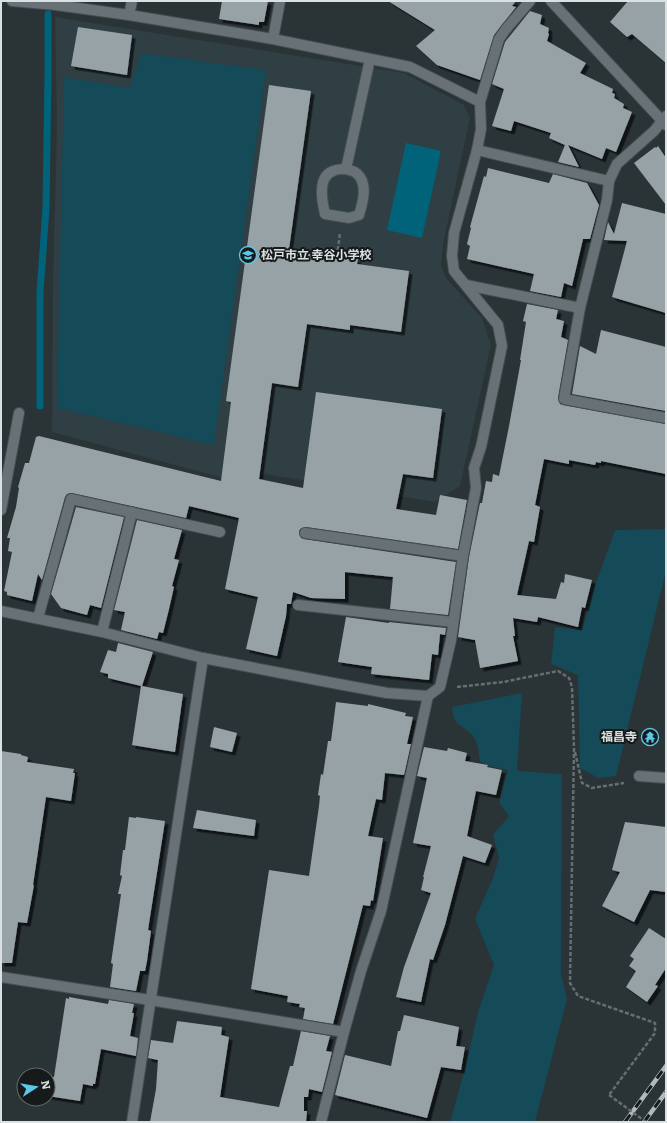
<svg xmlns="http://www.w3.org/2000/svg" width="667" height="1123" viewBox="0 0 667 1123" font-family="Literata,'Noto Sans JP',serif">
  <style>
    .built { fill: #2f3f44 }
    .green { fill: #154a58 }
    .water { fill: #006379 }
    .lines { fill: none; stroke-linecap: round; stroke-linejoin: round }
    .stream { stroke: #006379; stroke-width: 7 }
    .building { fill: #97a2a6; filter: url(#shadow) }
    .minor-casing { stroke: #464e51; stroke-width: 12 }
    .path { stroke: #666e70; stroke-width: 2.5; stroke-dasharray: 4 2; stroke-linecap: butt }
    .minor { stroke: #687276; stroke-width: 10 }
    .rail-casing { stroke: #b2b9bb; stroke-width: 4.5 }
    .rail { stroke: #161a1b; stroke-width: 3; stroke-dasharray: 9; stroke-linecap: butt }
    .path-bridge { stroke: #666e70; stroke-width: 2.5; stroke-dasharray: 4 2; stroke-linecap: butt }
    .labels { text-anchor: middle; stroke-width: 4; stroke-linejoin: round; paint-order: stroke }
    .poi-label { font-size: 12px; font-weight: bold; fill: #dbe1e3; stroke: #161a1b; text-anchor: start }
  </style>
  <defs>
    <filter id="shadow"><feDropShadow dx="3.5" dy="3.5" stdDeviation="0" flood-color="#0009"/></filter>
  </defs>
  <rect width="100%" height="100%" fill="#2a3336"/>
  <!-- built -->
  <polygon class="built" points="55,17 404,73 464,105 470,118 443,244 441,265 446,278 482,318 491,345 460,486 435,502 265,474 242,483 52,432 53,284 57,128"/>
  <!-- green -->
  <g class="green">
    <polygon points="141,53 266,70 214,445 57,408 64,77 130,88"/>
    <polygon points="666,529 666,571 616,776 598,778 580,768 578,675 551,664 555,627 582,630 596,583 615,530"/>
    <path d="M522,693L517,771L562,774L561,974L567,999L535,1122H450L466,1065L478,1012L494,965L475,919L493,878L499,858L493,835L509,816L499,803L508,770L489,766L480,761C479,754 478,744 475,739C465,723 454,731 452,707Z"/>
  </g>
  <!-- water -->
  <polygon class="water" points="406,143 441,151 422,238 387,230"/>
  <g class="lines">
    <!-- stream -->
    <polyline class="stream" points="40,406 40,293 46,208 48,74 48,14"/>
  </g>
  <!-- building -->
  <g class="building">
    <polygon points="222,1 268,1 264,22 259,22 259,25 219,19"/>
    <polygon points="388,1 516,1 512,6 516,7 494,35 480,80 437,65 416,46 435,30"/>
    <polygon points="628,1 666,1 666,63 632,34 627,37 610,22"/>
    <polygon points="530,11 542,15 540,24 549,28 548,33 549,34 547,41 586,63 580,73 613,89 612,93 615,94 614,98 624,104 623,108 632,112 616,152 606,148 602,159 568,145 579,167 558,162 565,145 549,138 551,133 514,121 511,131 492,126 504,89 492,84 505,42"/>
    <polygon points="78,27 132,35 127,75 71,66"/>
    <polygon points="269,85 311,91 289,249 358,259 357,264 409,271 401,332 350,325 350,330 307,324 298,387 272,383 259,479 303,488 316,392 442,409 433,478 403,474 396,509 436,515 440,495 467,500 458,549 306,527 300,529 299,532 301,538 304,539 456,562 448,615 390,609 393,577 345,572 345,599 311,598 293,592 291,604 287,604 286,616 277,656 246,649 258,597 225,589 239,518 189,506 186,518 72,493 67,494 65,497 42,580 38,574 32,601 7,595 7,592 4,591 12,552 8,551 10,538 7,538 16,507 19,488 18,487 25,463 29,463 36,437 39,436 221,481 231,402 226,401"/>
    <polygon points="658,146 666,158 666,205 634,163 655,147 656,148"/>
    <polygon points="488,168 549,183 553,174 587,183 599,205 590,239 583,239 572,286 564,283 561,297 530,291 534,274 467,259 470,246 467,244 471,228 470,227 484,176 486,177"/>
    <polygon points="622,203 666,214 666,313 612,297 627,241 604,240 608,222 614,234"/>
    <polygon points="527,304 558,310 556,319 564,321 561,337 568,340 558,398 560,404 563,405 666,424 666,474 601,461 601,463 596,462 595,465 569,460 569,464 544,459 535,505 540,507 534,542 529,541 517,595 556,599 561,582 564,583 565,574 592,580 585,608 582,607 578,627 538,617 537,622 513,618 515,636 513,636 518,661 480,668 475,640 458,637 469,557 480,503 482,503 486,481 492,482 493,474 499,476 509,426 521,360 520,360 526,322 523,321"/>
    <polygon points="601,330 666,347 666,411 572,394 580,346 596,354"/>
    <polygon points="76,507 124,517 101,608 90,605 87,615 61,608 51,594"/>
    <polygon points="137,520 182,530 174,559 179,560 172,586 174,587 169,609 163,633 159,632 157,639 121,630 125,612 114,610"/>
    <polygon points="346,617 389,623 389,622 446,628 445,635 440,634 438,655 432,654 429,680 371,674 372,667 338,662"/>
    <polygon points="118,643 153,652 142,686 183,694 175,752 132,745 141,686 108,678 108,674 100,672 108,650 116,652"/>
    <polygon points="336,702 368,706 368,704 406,713 405,716 413,717 407,744 411,744 404,775 385,773 382,800 376,799 368,836 383,838 373,901 371,900 370,906 363,905 333,1024 303,1019 305,1008 299,1007 300,1004 287,1002 288,996 251,989 269,870 309,876 319,806 320,796 318,795 321,774 323,775 328,741 331,741"/>
    <polygon points="214,727 237,733 232,752 210,747"/>
    <polygon points="424,747 447,751 448,748 467,753 465,761 488,765 487,767 502,770 496,795 476,791 467,836 492,845 485,863 463,856 445,925 433,960 430,959 421,1002 396,997 404,967 431,893 421,890 424,877 423,877 431,846 413,843 427,778 417,776"/>
    <polygon points="1,751 21,754 21,755 28,757 27,762 74,769 73,773 75,773 71,801 46,797 33,885 34,885 27,923 18,922 12,963 1,963"/>
    <polygon points="197,810 256,820 254,836 193,828"/>
    <polygon points="129,817 136,818 136,817 165,821 148,930 151,931 147,961 145,971 140,971 136,991 110,987 113,964 111,963 121,894 118,894 122,876 120,875 123,850 125,850"/>
    <polygon points="625,822 666,827 666,892 650,890 634,922 602,906 620,872 612,870"/>
    <polygon points="649,928 666,939 666,968 655,985 658,986 647,1002 626,987 636,971 629,966 634,959 630,956"/>
    <polygon points="69,997 108,1004 109,1000 134,1004 132,1013 134,1013 130,1036 138,1038 136,1056 101,1049 95,1084 93,1084 93,1086 83,1084 80,1101 48,1096 50,1077 54,1077 66,998 69,999"/>
    <polygon points="404,1015 459,1027 456,1046 465,1047 461,1070 441,1067 427,1118 335,1095 345,1055 391,1066 398,1031 400,1031"/>
    <polygon points="177,1021 222,1027 221,1035 229,1037 220,1097 279,1107 290,1066 293,1066 301,1031 330,1036 326,1051 332,1052 322,1092 309,1089 308,1097 304,1097 304,1111 307,1111 306,1122 150,1122 156,1089 158,1060 148,1058 151,1040 173,1043"/>
  </g>
  <g class="lines">
    <!-- minor casing -->
    <g class="minor-casing">
      <g id="minor">
        <polyline points="12,1 56,5 129,15 273,39 410,67 480,102"/>
        <polyline points="551,1 666,125"/>
        <polyline points="129,15 132,1"/>
        <polyline points="273,39 280,1"/>
        <polyline points="477,150 609,181 617,164 654,131 666,116"/>
        <path d="M346,169C342,169 337,169 333,171C317,177 322,201 325,214L349,218L359,215C363,202 369,182 355,172C353,171 349,170 346,169L370,59"/>
        <polyline points="609,181 607,200 580,308 564,399 666,418"/>
        <polyline points="466,285 580,308"/>
        <polyline points="1,510 19,413"/>
        <polyline points="305,533 463,556"/>
        <polyline points="298,605 453,622"/>
        <polyline points="1,611 102,632 203,658 333,683 387,693 428,696 440,687 451,640 463,556 476,488 474,468 481,447 502,346 498,325 454,271 452,256 454,233 477,150 481,129 480,102 499,39 506,29 530,1"/>
        <polyline points="38,618 71,499 220,532"/>
        <polyline points="102,632 132,512"/>
        <polyline points="639,776 666,778"/>
        <polyline points="1,977 150,1000 344,1032"/>
        <polyline points="132,1122 203,658"/>
        <polyline points="321,1122 344,1032 361,971 381,911 428,696"/>
      </g>
    </g>
    <!-- path -->
    <g class="path">
      <polyline points="337,256 340,233"/>
      <polyline points="457,687 503,682 558,671 569,678 572,687 574,749 570,983 578,996 655,1023 655,1033 609,1095"/>
      <polyline points="575,752 582,783 592,788 624,783"/>
    </g>
    <!-- minor -->
    <use href="#minor" class="minor"/>
    <!-- rail casing -->
    <g class="rail-casing">
      <g id="rail">
        <polyline points="625,1122 666,1066"/>
        <polyline points="644,1122 666,1092"/>
      </g>
    </g>
    <!-- rail -->
    <use href="#rail" class="rail"/>
    <!-- path-bridge -->
    <polyline class="path-bridge" points="609,1095 646,1122"/>
  </g>
  <!-- icons -->
  <defs>
    <g id="school-ring" transform="scale(0.9)"><circle r="9.5" fill="#161a1b" stroke="#5bc8e7" stroke-width="1.5"/><path d="M0-5L7-2L0 1L-7-2ZM-4 1L0 2.5L4 1V4Q0 6-4 4Z" fill="#5bc8e7"/></g>
    <g id="temple-ring" transform="scale(0.9)"><circle r="9.5" fill="#161a1b" stroke="#5bc8e7" stroke-width="1.5"/><path d="M0-6L5-2H3V0L6.5 2.5H4V6H1.5V3h-3V6H-4V2.5H-6.5L-3 0V-2H-5Z" fill="#5bc8e7"/></g>
  </defs>
  <g fill-rule="evenodd">
    <use href="#school-ring" x="248" y="255"/>
    <use href="#temple-ring" x="650" y="737"/>
  </g>
  <g class="labels">
    <!-- poi labels -->
    <g class="poi-label">
      <text x="261" y="259">松戸市立 幸谷小学校</text>
      <text x="637" y="741" text-anchor="end">福昌寺</text>
    </g>
  </g>
  <!-- border -->
  <rect width="667" height="1123" fill="none" stroke="#dbe1e3" stroke-width="4"/>
  <!-- north arrow -->
  <g transform="translate(36 1087) rotate(78)"><circle r="19" fill="#161a1b" stroke="#656a6b"/>
  <path d="M0-3L7 15L0 10L-7 15Z" fill="#5bc8e7"/>
  <text y="-6" font-size="11" font-weight="bold" text-anchor="middle" fill="#dbe1e3">N</text>
  </g>
</svg>
